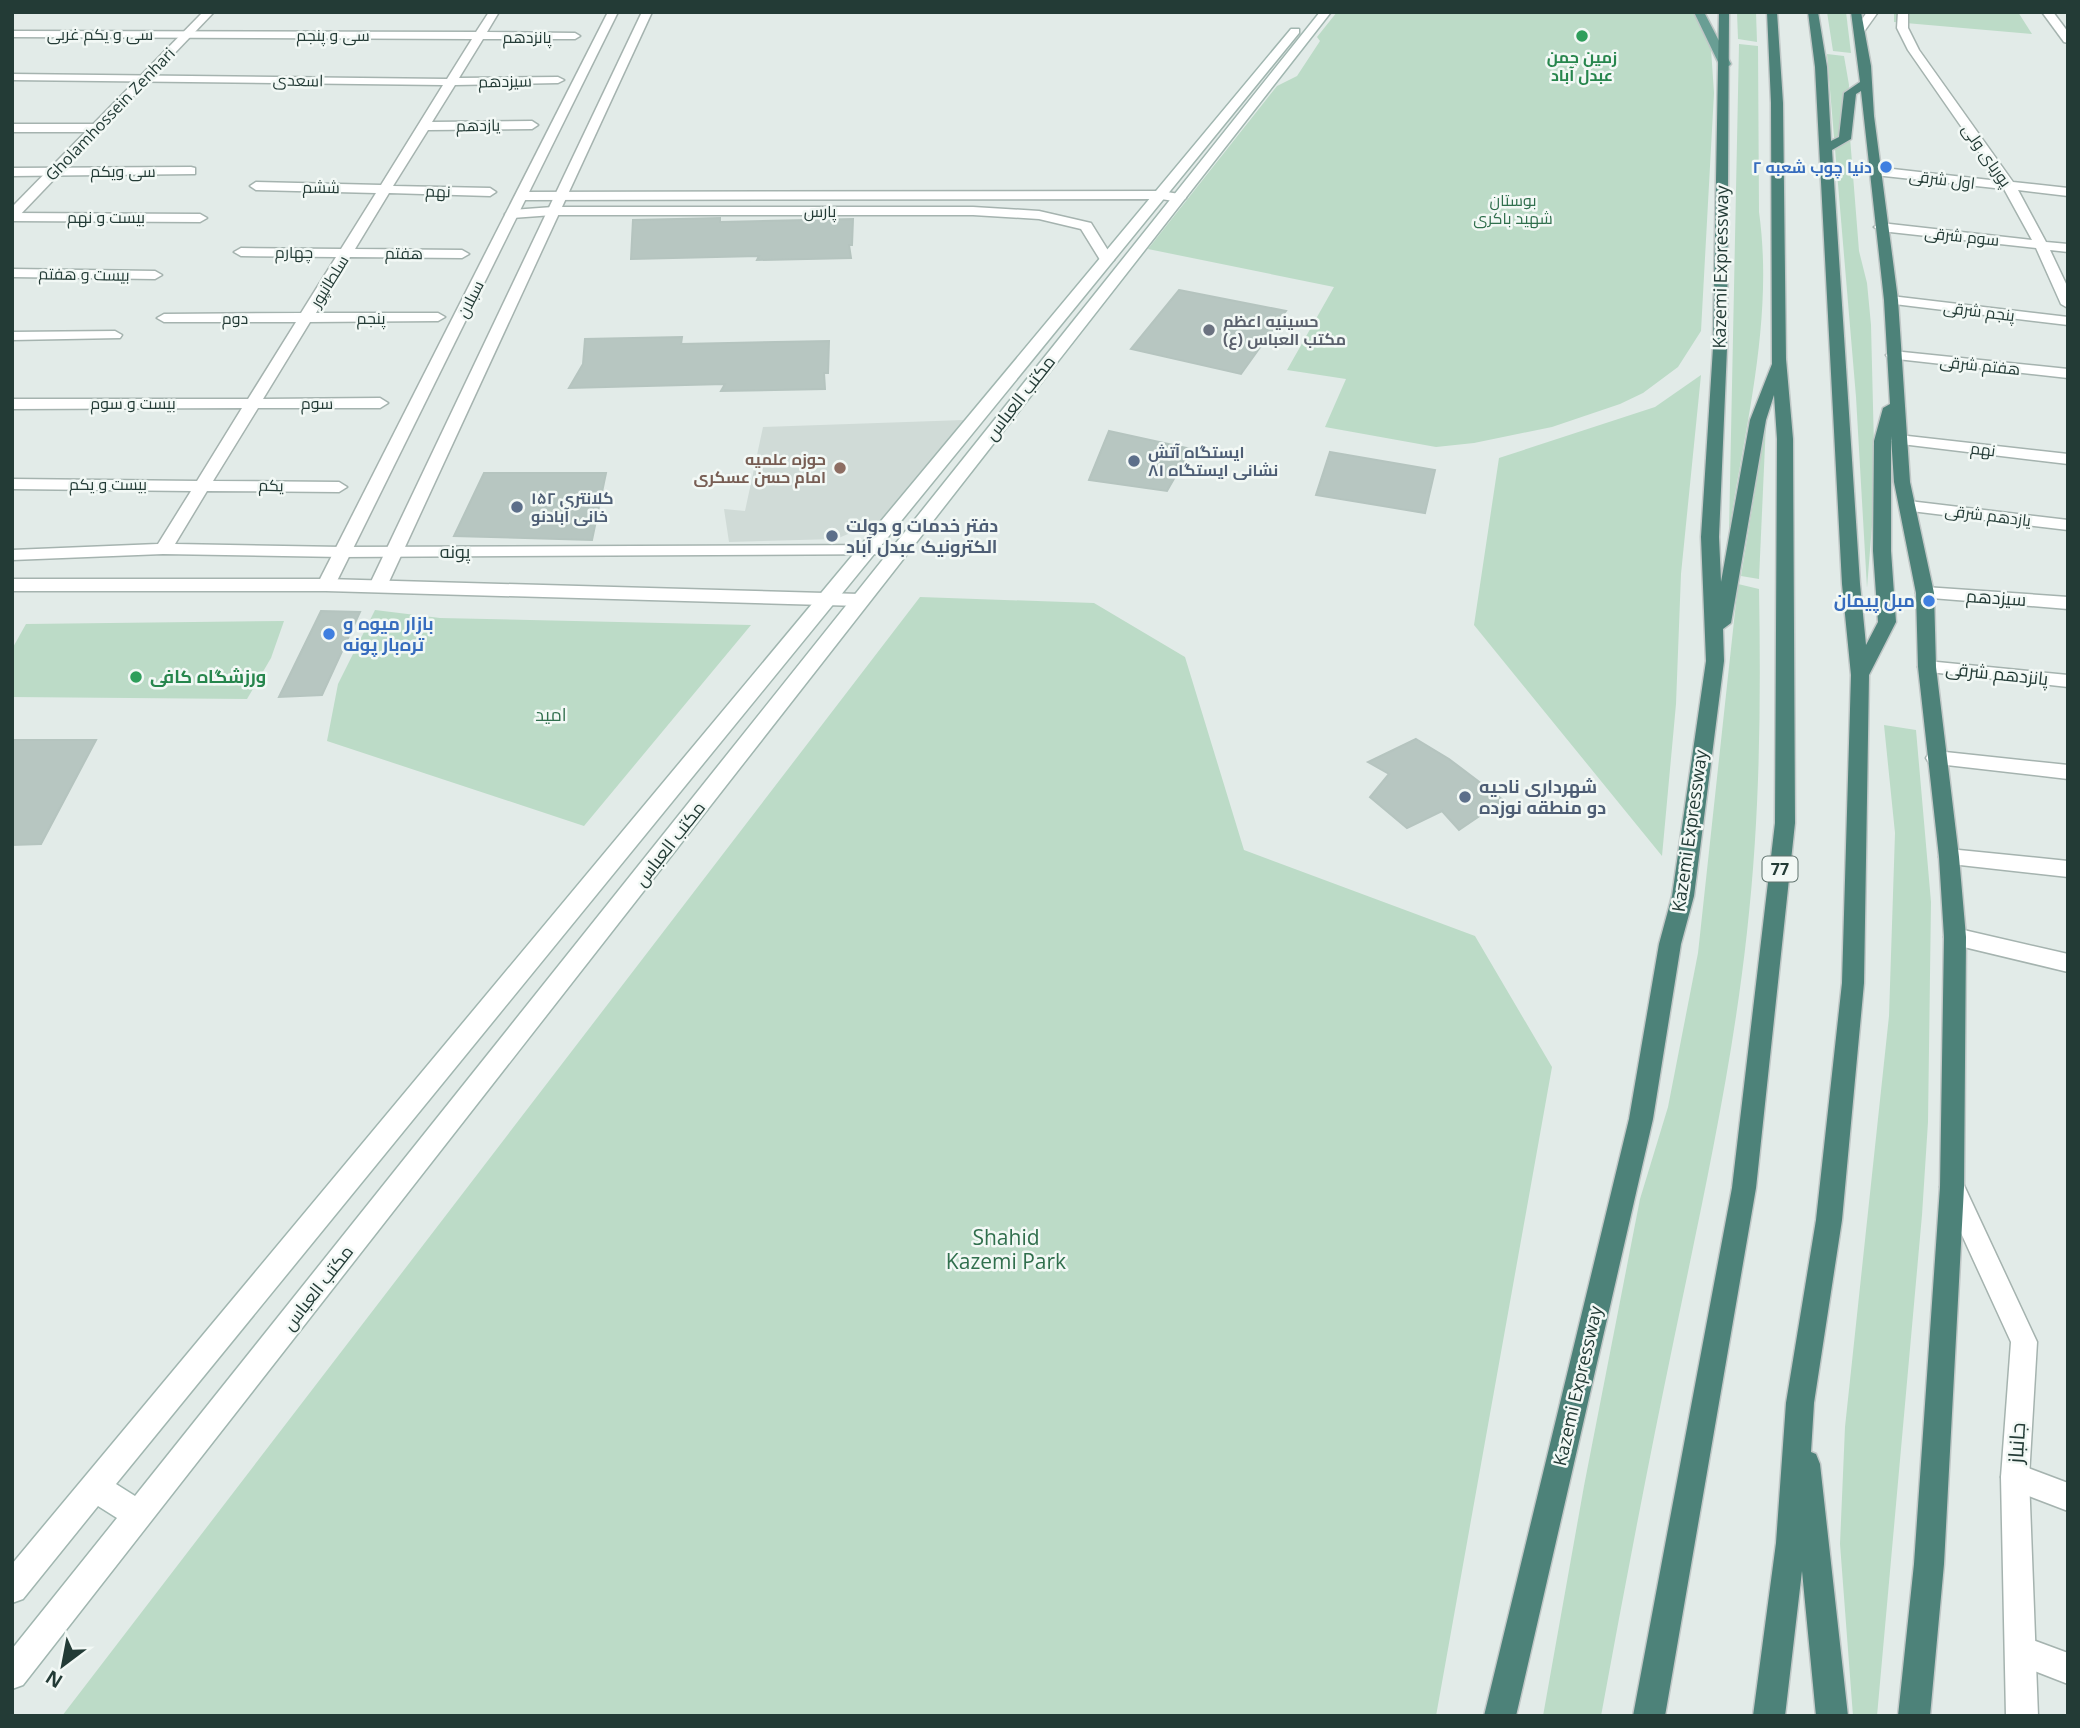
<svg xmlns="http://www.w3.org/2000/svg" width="2080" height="1728" viewBox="0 0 2080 1728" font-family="'Open Sans',Cairo,sans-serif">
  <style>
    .built { fill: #d0dbd7 }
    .green { fill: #bcdbc7 }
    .building { fill: #b7c6c1; stroke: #b5c4bf; stroke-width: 2 }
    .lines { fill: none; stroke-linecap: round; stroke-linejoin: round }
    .minor-casing { stroke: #a5b3af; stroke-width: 3 }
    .tertiary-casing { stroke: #a5b3af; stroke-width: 3 }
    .secondary-casing { stroke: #a1b6b0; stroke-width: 3 }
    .primary-casing { stroke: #c1c8c7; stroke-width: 3 }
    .trunk-casing { stroke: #c1c8c7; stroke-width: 3 }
    .minor { fill: #fff; fill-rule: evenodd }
    .tertiary { fill: #fff; fill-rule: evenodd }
    .secondary { fill: #fff; fill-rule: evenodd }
    .primary { fill: #699e94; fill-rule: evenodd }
    .trunk { fill: #4d8279; fill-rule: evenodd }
    .leisure-dot { fill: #2e9e5b; stroke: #f2f8f5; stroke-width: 2.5 }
    .shop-dot { fill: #3f7fe0; stroke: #f2f8f5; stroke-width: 2.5 }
    .worship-dot { fill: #6b7280; stroke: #f2f8f5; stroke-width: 2.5 }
    .service-dot { fill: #5c6f8a; stroke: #f2f8f5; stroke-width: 2.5 }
    .education-dot { fill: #8d6e63; stroke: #f2f8f5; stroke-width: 2.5 }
    .labels { text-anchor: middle; stroke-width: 5; stroke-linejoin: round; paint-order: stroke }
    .far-street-label { font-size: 16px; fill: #233b36; stroke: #f2f8f5 }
    .far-leisure-label { font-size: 16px; font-weight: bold; fill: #27864d; stroke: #f2f8f5 }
    .far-shop-label { font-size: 16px; font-weight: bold; fill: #366cbe; stroke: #f2f8f5; text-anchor: end }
    .far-park-label { font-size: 16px; fill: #306f4d; stroke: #f2f8f5 }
    .far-worship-label { font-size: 16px; font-weight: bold; fill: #5b616d; stroke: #f2f8f5; text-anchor: start }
    .far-service-label { font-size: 16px; font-weight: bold; fill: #4e5e75; stroke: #f2f8f5; text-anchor: start }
    .far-education-label { font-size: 16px; font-weight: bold; fill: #785e54; stroke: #f2f8f5; text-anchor: end }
    .shield { fill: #f2f8f5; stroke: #61746f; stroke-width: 2 }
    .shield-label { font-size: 16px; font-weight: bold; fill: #233b36 }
    .street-label { font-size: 18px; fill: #233b36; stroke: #f2f8f5 }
    .service-label { font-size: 18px; font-weight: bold; fill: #4e5e75; stroke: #f2f8f5; text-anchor: start }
    .shop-label { font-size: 18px; font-weight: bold; fill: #366cbe; stroke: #f2f8f5; text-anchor: end }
    .leisure-label { font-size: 18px; font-weight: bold; fill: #27864d; stroke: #f2f8f5; text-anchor: start }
    .park-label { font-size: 18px; fill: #306f4d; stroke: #f2f8f5 }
    .near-park-label { font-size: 21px; fill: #306f4d; stroke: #f2f8f5 }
    .near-street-label { font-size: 21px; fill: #233b36; stroke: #f2f8f5 }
  </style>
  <rect width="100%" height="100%" fill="#e2ebe8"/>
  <!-- built -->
  <polygon class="built" points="964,420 882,520 836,539 729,542 724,509 745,511 763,427"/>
  <!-- green -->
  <g class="green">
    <polygon points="1337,12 1694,12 1700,21 1711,49 1714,93 1701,331 1678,367 1643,393 1620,404 1552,427 1474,443 1436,447 1325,427 1346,379 1287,370 1334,287 1148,249 1277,86 1297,76 1320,41 1317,37"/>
    <polygon points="1737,12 1756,12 1757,42 1738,39"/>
    <polygon points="1827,12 1846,12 1851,53 1833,51"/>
    <polygon points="1894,12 2018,12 2032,34 1894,22"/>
    <path d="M1739,44L1758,46L1759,212C1774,319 1745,426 1729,532Z"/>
    <polygon points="1827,54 1844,56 1849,85 1848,112 1859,251 1867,283 1871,325 1875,488 1867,588 1856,397"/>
    <polygon points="1701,375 1681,574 1676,704 1662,856 1474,625 1499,458 1655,407"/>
    <polygon points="1766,423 1759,579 1741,576"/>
    <path d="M1738,584L1759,589C1761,703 1760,818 1747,932C1732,1069 1702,1204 1674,1339C1648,1464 1624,1590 1601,1716H1543L1584,1486L1640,1199L1668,1107L1698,953Z"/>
    <polygon points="920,597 1094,603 1185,657 1244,850 1475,936 1552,1067 1436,1716 62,1716"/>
    <polygon points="375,610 440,618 751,625 584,826 327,741 338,684"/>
    <polygon points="284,621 271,658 247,699 12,697 12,649 26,624"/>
    <polygon points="1884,725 1916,730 1931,902 1928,1122 1922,1215 1877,1716 1853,1716 1840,1544 1845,1427 1889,1016 1895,833"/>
  </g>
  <!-- building -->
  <g class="building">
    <polygon points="720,218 720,222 853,219 852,245 849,245 851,258 757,260 759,256 631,259 633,220"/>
    <polygon points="1179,290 1286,311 1241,374 1131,349"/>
    <polygon points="682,337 681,344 829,341 828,373 824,373 825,389 721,391 725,384 569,388 583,364 585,339"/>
    <polygon points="1109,431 1191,449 1167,491 1089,480"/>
    <polygon points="1330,452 1435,470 1425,513 1316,495"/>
    <polygon points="484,473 606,473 592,540 454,536"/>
    <polygon points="321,611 360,612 322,695 279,697"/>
    <polygon points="1416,739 1449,759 1503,800 1459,830 1442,811 1407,828 1370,797 1389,774 1368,762"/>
    <polygon points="12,740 96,740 41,844 12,845"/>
  </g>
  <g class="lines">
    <!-- minor casing -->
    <g class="minor-casing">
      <g id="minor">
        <polygon points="489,12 499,12 487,32 575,33 580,36 575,39 483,39 459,78 558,77 564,80 558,83 455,85 432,122 532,121 538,125 532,129 428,130 393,186 490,188 496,192 490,196 389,193 355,249 462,250 469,254 462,258 350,257 316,313 438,313 445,317 438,321 310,322 263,399 380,398 388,403 380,408 258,408 213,481 339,482 347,487 339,492 207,491 175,544 342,547 898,545 907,550 904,554 342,557 163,554 12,560 12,550 158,544 191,491 12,489 12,479 197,481 242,408 12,409 12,399 248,399 296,322 164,322 157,318 164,314 301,313 336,257 241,256 234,252 241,248 341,249 376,193 256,190 250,186 256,182 381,185 443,85 12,80 12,74 447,79 472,39 12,37 12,31 476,32"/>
        <polygon points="1898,12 1908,12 1908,28 1919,50 2013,182 2068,188 2068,196 2018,190 2046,242 2068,244 2068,252 2050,250 2068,288 2068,308 2061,304 2036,248 1881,231 1874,227 1881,223 2032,240 2004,189 1875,175 1869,171 1875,167 1999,181 1908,50 1897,28"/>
        <polygon points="12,124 97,124 103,128 97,132 12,132"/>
        <polygon points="191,167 195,168 195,174 12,176 12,168"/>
        <polygon points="1161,191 1185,195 1186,198 1180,202 1161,199 521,200 515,196 521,192"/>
        <polygon points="553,207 973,207 1039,211 1091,223 1114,260 1107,264 1102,263 1081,229 1039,219 973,215 553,215 512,218 505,214 512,210"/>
        <polygon points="12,213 200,214 207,218 200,222 12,221"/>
        <polygon points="12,269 155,271 162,275 155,279 12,277"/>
        <polygon points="1891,296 2068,317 2068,325 1886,303 1886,297"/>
        <polygon points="115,331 122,335 120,338 12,340 12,332"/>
        <polygon points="1893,351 2068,369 2068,378 1888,358 1886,355"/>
        <polygon points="1899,435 2068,454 2068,464 1893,443 1891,440"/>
        <polygon points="1909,501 2068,520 2068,530 1903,510 1901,506 1903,502"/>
        <polygon points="12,579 326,579 860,594 869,600 860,606 326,591 12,591"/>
        <polygon points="1925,587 2068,597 2068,609 1919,597 1916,593 1919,589"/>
        <polygon points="1927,661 2068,675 2068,687 1920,671 1918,667 1920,663"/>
        <polygon points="1936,751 2068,765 2068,779 1929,763 1926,758 1929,753"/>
        <polygon points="1949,849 2068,861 2068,877 1942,863 1939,857 1942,851"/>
        <polygon points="1955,928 2068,954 2068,972 1947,943 1944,937 1947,931"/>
        <polygon points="2015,1463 2068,1483 2068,1511 2005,1487 2001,1477 2005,1467"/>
        <polygon points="2022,1636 2068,1653 2068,1684 2011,1662 2007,1651 2011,1640"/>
      </g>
    </g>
    <!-- tertiary casing -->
    <g class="tertiary-casing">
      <g id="tertiary">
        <polygon points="203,12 214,12 17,218 12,219 12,207"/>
        <polygon points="608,12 618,12 335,585 332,589 320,589 317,585"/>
        <polygon points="642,12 652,12 387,586 384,590 372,590 369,586"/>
        <polygon points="1867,12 1878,12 1863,33 1855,33 1854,31"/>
        <polygon points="2042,12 2053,12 2068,32 2068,43 2064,42"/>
        <polygon points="1952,1176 1961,1179 2037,1342 2029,1477 2038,1716 2006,1716 2001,1477 2011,1342 1940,1187 1943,1179"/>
      </g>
    </g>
    <!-- secondary casing -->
    <g class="secondary-casing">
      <polygon id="secondary" points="1320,12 1331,12 23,1685 12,1689 12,1649 117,1518 98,1506 23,1599 12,1603 12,1564 1291,29 1299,29 1299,33 116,1484 135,1496"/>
    </g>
    <!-- primary casing -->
    <g class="primary-casing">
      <polygon id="primary" points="1694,12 1704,12 1731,64 1729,66 1719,64"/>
    </g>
    <!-- trunk casing -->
    <g class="trunk-casing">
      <g id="trunk">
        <polygon points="1719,12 1729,12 1727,348 1719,537 1721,582 1750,420 1772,364 1771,103 1767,12 1777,12 1783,103 1786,359 1793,439 1795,823 1756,1188 1665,1716 1633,1716 1732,1188 1775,823 1777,439 1774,395 1766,420 1731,623 1723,629 1724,661 1694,896 1681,944 1653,1119 1516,1716 1484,1716 1629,1119 1659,944 1672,896 1706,661 1701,537 1713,348"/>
        <path d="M1808,12H1818L1827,67L1831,141L1839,137L1844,93L1860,82L1851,12H1861L1871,66L1874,116L1898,300L1910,482L1934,593L1936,667L1959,857L1966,937L1964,1187L1944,1564L1930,1716H1898L1914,1564L1940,1187L1944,937L1939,857L1918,667L1916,593L1894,482L1891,436V551L1896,622L1869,675L1864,983L1842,1220L1814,1403L1811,1452L1816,1454L1820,1464L1848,1716H1816L1802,1571L1785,1716H1753L1776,1543L1786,1403L1816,1220L1842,983L1851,675L1842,584L1815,67ZM1861,91L1884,300L1890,404L1883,408L1874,441L1873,551L1878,622L1866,645L1860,584L1832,150L1851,139L1856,94Z"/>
      </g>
    </g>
    <!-- minor -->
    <use href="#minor" class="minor"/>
    <!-- tertiary -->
    <use href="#tertiary" class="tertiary"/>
    <!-- secondary -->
    <use href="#secondary" class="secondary"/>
    <!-- primary -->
    <use href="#primary" class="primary"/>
    <!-- trunk -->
    <use href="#trunk" class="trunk"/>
  </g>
  <!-- markers -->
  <g class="leisure-dot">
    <circle cx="1582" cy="36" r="7"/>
    <circle cx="136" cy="677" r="7"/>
  </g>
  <g class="shop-dot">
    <circle cx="1886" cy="167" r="7"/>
    <circle cx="1929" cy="601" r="7"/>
    <circle cx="329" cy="634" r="7"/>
  </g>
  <circle class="worship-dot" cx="1209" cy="330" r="7"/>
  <g class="service-dot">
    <circle cx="1134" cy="461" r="7"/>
    <circle cx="517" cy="507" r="7"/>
    <circle cx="832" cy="536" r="7"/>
    <circle cx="1465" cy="797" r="7"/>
  </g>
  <circle class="education-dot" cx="840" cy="468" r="7"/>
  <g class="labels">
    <!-- far-street labels -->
    <g class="far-street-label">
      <text x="100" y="40">سی و یکم غربی</text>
      <text x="333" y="41">سی و پنجم</text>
      <text x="527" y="43">پانزدهم</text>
      <text transform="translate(298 80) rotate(1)" y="6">اسعدی</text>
      <text transform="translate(505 81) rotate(-1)" y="6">سیزدهم</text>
      <text transform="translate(110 114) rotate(-46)" y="6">Gholamhossein Zenhari</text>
      <text transform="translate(478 125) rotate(-1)" y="6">یازدهم</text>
      <text transform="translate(1987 155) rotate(55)" y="6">پوریای ولی</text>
      <text x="123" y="177">سی ویکم</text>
      <text transform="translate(1942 179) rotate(7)" y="6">اول شرقی</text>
      <text transform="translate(321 187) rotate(1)" y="6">ششم</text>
      <text transform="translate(438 191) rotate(2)" y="6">نهم</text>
      <text x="820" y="217">پارس</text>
      <text x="106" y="223">بیست و نهم</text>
      <text transform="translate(1962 236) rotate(6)" y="6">سوم شرقی</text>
      <text x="294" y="258">چهارم</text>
      <text transform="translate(404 253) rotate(1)" y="6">هفتم</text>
      <text transform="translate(84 274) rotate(1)" y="6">بیست و هفتم</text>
      <text transform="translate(329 281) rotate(-58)" y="6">سلطانپور</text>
      <text transform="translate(470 299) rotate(-63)" y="6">سبلان</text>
      <text transform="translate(1979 311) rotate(7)" y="6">پنجم شرقی</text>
      <text x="235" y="324">دوم</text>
      <text x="371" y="324">پنجم</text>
      <text transform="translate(1980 365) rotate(6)" y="6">هفتم شرقی</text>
      <text x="133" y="409">بیست و سوم</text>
      <text x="317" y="409">سوم</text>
      <text transform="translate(1983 449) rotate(7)" y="6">نهم</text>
      <text x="108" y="490">بیست و یکم</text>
      <text transform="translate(271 485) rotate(1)" y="6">یکم</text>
      <text transform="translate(1988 515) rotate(7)" y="6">یازدهم شرقی</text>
    </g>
    <!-- far-leisure labels -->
    <g class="far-leisure-label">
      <text x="1582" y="63">زمین چمن<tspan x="1582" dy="18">عبدل آباد</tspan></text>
    </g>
    <!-- far-shop labels -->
    <g class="far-shop-label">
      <text x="1872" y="173">دنیا چوب شعبه ۲</text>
    </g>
    <!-- far-park labels -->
    <g class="far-park-label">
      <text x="1513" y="206">بوستان<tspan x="1513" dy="18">شهید باکری</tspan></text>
    </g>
    <!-- far-worship labels -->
    <g class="far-worship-label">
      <text x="1223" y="327">حسینیه اعظم<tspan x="1223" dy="18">مکتب العباس (ع)</tspan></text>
    </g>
    <!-- far-service labels -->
    <g class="far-service-label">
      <text x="1148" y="458">ایستگاه آتش<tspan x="1148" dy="18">نشانی ایستگاه ۸۱</tspan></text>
      <text x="531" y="504">کلانتری ۱۵۲<tspan x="531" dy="18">خانی آبادنو</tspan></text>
    </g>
    <!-- far-education labels -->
    <g class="far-education-label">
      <text x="826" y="465">حوزه علمیه<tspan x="826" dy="18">امام حسن عسکری</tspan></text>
    </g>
    <!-- shield labels -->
    <rect class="shield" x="1762.5" y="856.5" width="35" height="25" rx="5"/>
    <g class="shield-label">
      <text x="1780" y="875">77</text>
    </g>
    <!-- street labels -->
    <g class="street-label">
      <text transform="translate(1721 267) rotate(-89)" y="6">Kazemi Expressway</text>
      <text transform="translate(1020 398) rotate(-52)" y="6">مکتب العباس</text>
      <text x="455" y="558">پونه</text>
      <text transform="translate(1996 598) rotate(4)" y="6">سیزدهم</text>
      <text transform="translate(1997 674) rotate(6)" y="6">پانزدهم شرقی</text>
      <text transform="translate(1690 831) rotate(-82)" y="6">Kazemi Expressway</text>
      <text transform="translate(670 844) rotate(-52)" y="6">مکتب العباس</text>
      <text transform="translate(318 1288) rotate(-52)" y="6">مکتب العباس</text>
      <text transform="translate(1578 1386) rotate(-77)" y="6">Kazemi Expressway</text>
    </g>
    <!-- service labels -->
    <g class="service-label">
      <text x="846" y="532">دفتر خدمات و دولت<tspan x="846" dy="21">الکترونیک عبدل آباد</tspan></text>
      <text x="1479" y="793">شهرداری ناحیه<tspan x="1479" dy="21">دو منطقه نوزده</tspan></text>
    </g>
    <!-- shop labels -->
    <g class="shop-label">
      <text x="1915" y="607">مبل پیمان</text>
      <text x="343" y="630" text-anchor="start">بازار میوه و<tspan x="343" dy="21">تره‌بار پونه</tspan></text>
    </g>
    <!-- leisure labels -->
    <g class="leisure-label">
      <text x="150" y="683">ورزشگاه کافی</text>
    </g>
    <!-- park labels -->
    <g class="park-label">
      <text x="551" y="721">امید</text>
    </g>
    <!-- near-park labels -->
    <g class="near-park-label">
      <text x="1006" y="1245">Shahid<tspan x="1006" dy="24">Kazemi Park</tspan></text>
    </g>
    <!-- near-street labels -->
    <g class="near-street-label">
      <text transform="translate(2017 1443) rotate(-86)" y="7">جانباز</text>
    </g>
  </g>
  <!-- border -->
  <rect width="2080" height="1728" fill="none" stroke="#233b36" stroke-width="28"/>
  <!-- north arrow -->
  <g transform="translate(63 1665) rotate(212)" stroke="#f2f8f5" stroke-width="5" paint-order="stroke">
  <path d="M0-5L12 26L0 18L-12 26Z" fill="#233b36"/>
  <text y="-10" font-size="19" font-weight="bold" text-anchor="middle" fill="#233b36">N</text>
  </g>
</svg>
